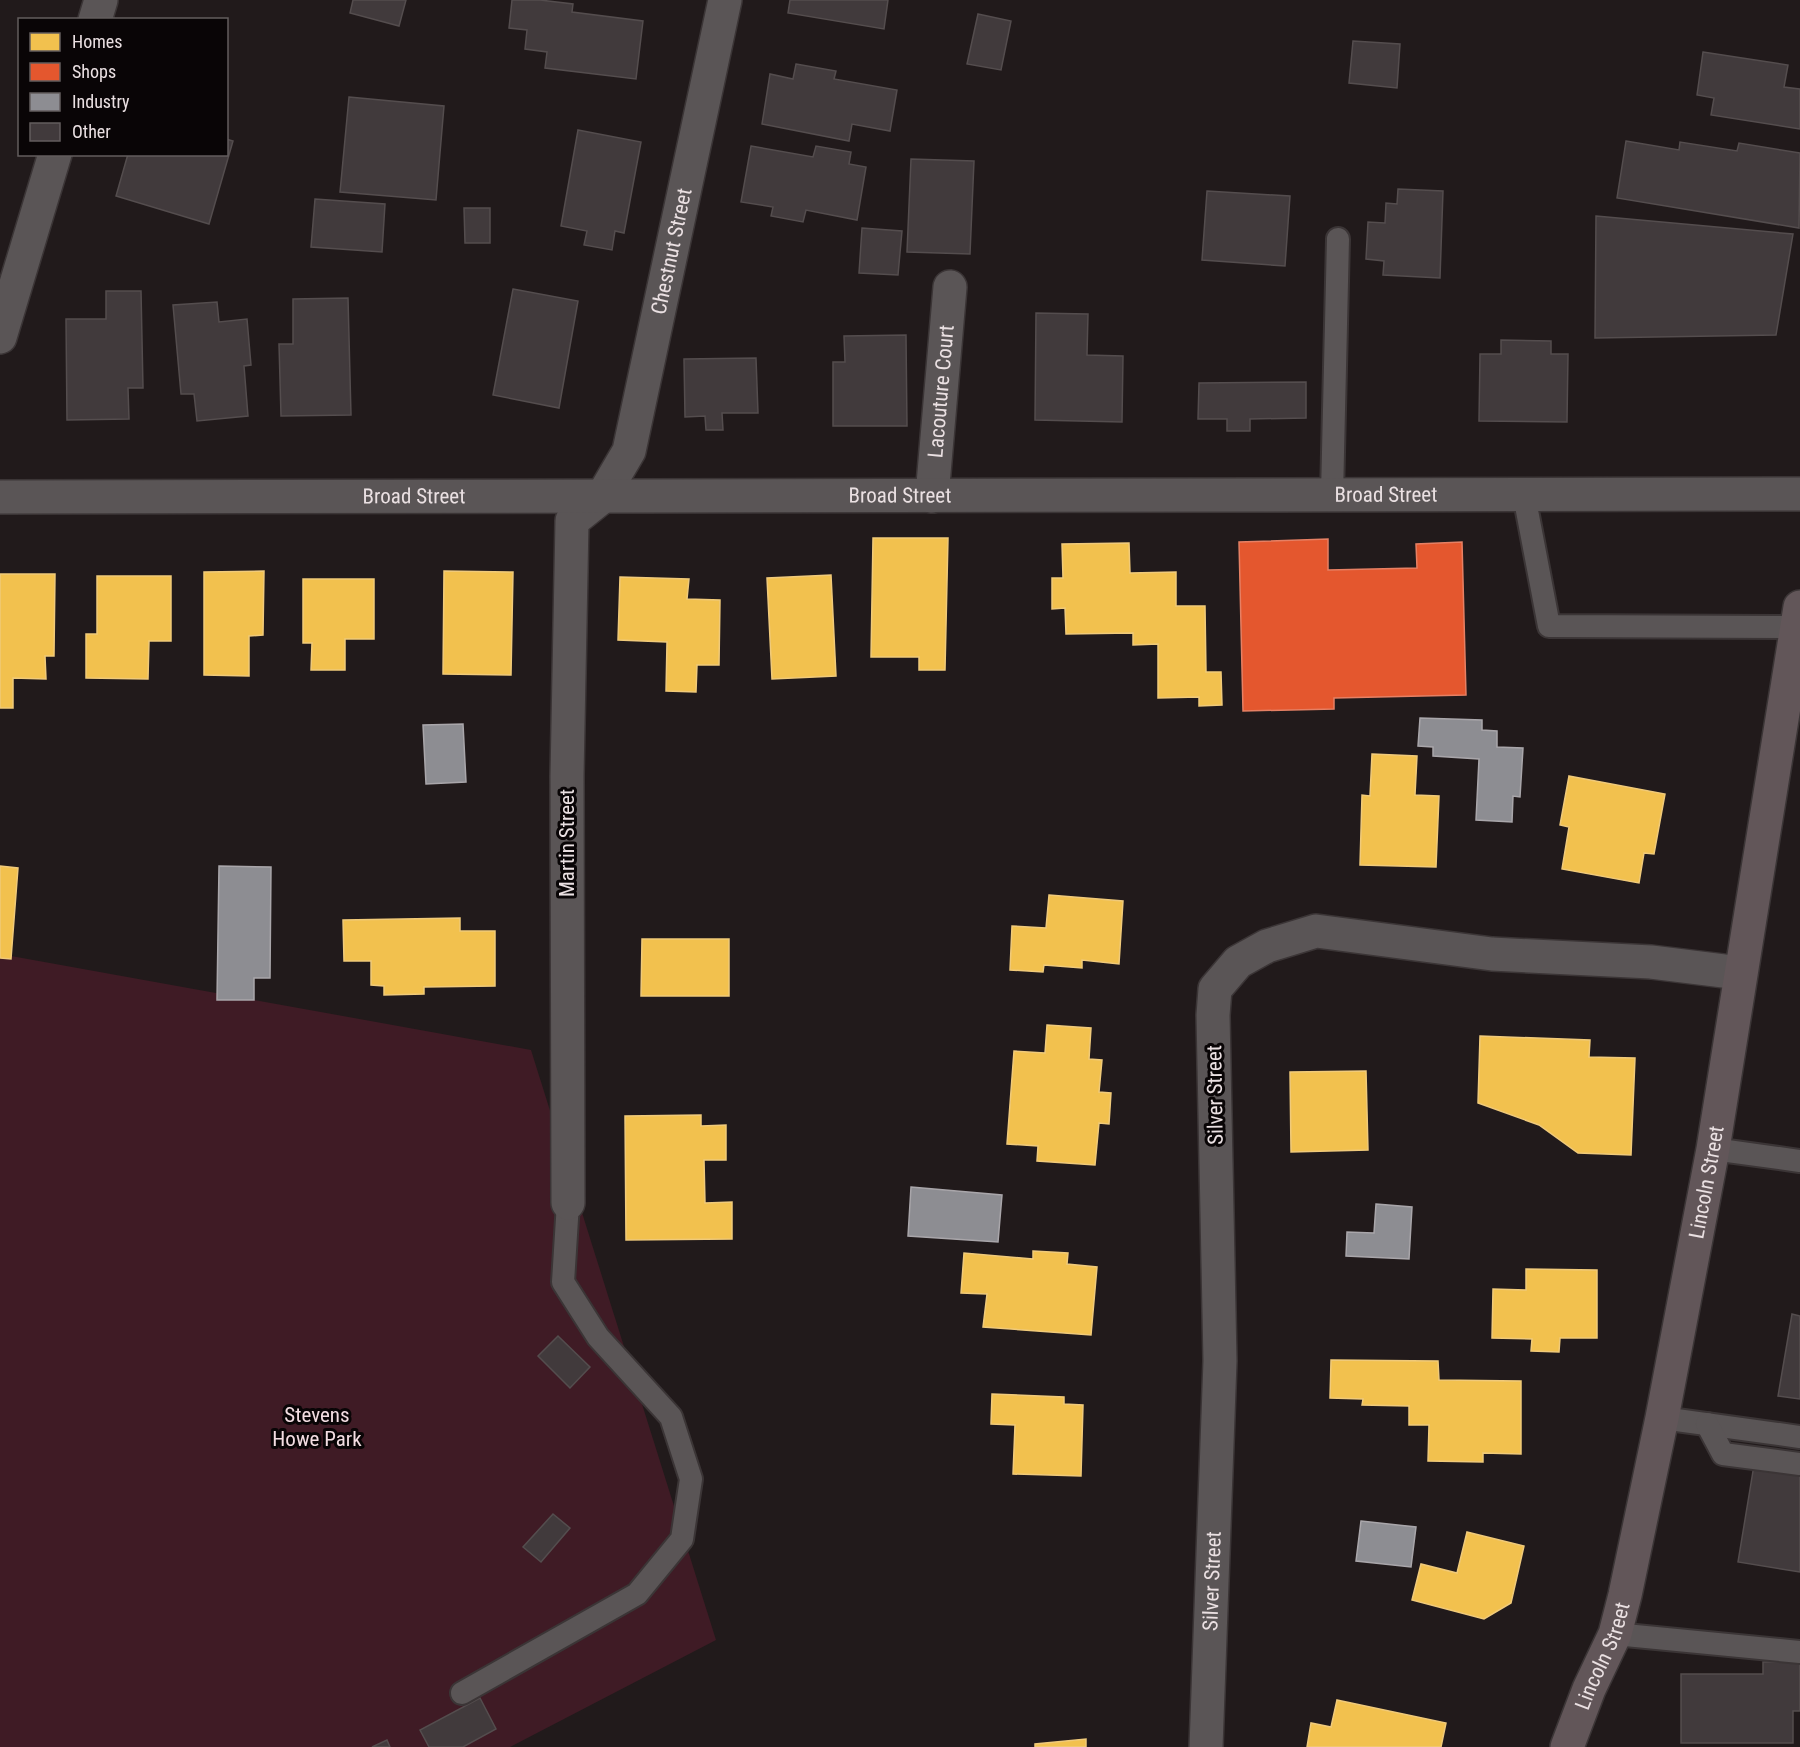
<svg xmlns="http://www.w3.org/2000/svg" width="1800" height="1747" viewBox="0 0 1800 1747" font-family="'Roboto Condensed',sans-serif">
  <style>
    .green { fill: #3f1b25 }
    .homes { fill: #f2c14e; stroke: #f0ca7a; stroke-width: 1.5 }
    .shops { fill: #e4572e; stroke: #e68064; stroke-width: 1.5 }
    .industry { fill: #8d8d92; stroke: #a9a6aa; stroke-width: 1.5 }
    .building { fill: #413a3c; stroke: #544d4e; stroke-width: 1.5 }
    .lines { fill: none; stroke-linecap: round; stroke-linejoin: round }
    .service-casing { stroke: #3b3536; stroke-width: 26 }
    .minor-casing { stroke: #3b3536; stroke-width: 36 }
    .tertiary-casing { stroke: #3b3536; stroke-width: 36 }
    .primary-casing { stroke: #3b3536; stroke-width: 36 }
    .service { stroke: #5a5556; stroke-width: 22 }
    .minor { stroke: #5a5556; stroke-width: 33 }
    .tertiary { stroke: #5a5556; stroke-width: 33 }
    .primary { stroke: #625659; stroke-width: 33 }
    .labels { text-anchor: middle; stroke-width: 6; stroke-linejoin: round; paint-order: stroke }
    .street-label { font-size: 21px; fill: #eae0e2; stroke: #090506 }
    .park-label { font-size: 21px; fill: #f3dde2; stroke: #090506 }
  </style>
  <rect width="100%" height="100%" fill="#211a1b"/>
  <!-- green -->
  <polygon class="green" points="0,954 531,1050 716,1640 510,1747 0,1747"/>
  <!-- homes -->
  <g class="homes">
    <polygon points="873,538 948,538 945,670 919,670 919,657 871,657"/>
    <polygon points="1129,543 1130,573 1176,572 1176,606 1205,606 1206,672 1221,672 1222,705 1199,706 1199,697 1158,698 1158,644 1133,645 1133,633 1066,634 1065,608 1052,609 1052,578 1063,578 1062,544"/>
    <polygon points="264,571 263,635 249,636 249,676 204,675 204,572"/>
    <polygon points="444,571 513,572 511,675 443,674"/>
    <polygon points="0,574 55,574 54,656 45,656 46,679 13,678 13,708 0,708"/>
    <polygon points="831,575 836,676 772,679 767,578"/>
    <polygon points="97,576 171,576 171,641 149,641 148,679 86,678 86,634 97,634"/>
    <polygon points="620,577 689,579 687,599 720,600 719,665 697,665 696,692 666,691 667,642 618,640"/>
    <polygon points="303,579 374,579 374,639 345,639 345,670 311,670 312,643 303,643"/>
    <polygon points="1372,754 1417,756 1415,795 1439,796 1436,867 1360,865 1362,795 1370,796"/>
    <polygon points="1569,776 1665,794 1654,854 1644,853 1639,883 1562,869 1569,827 1560,825"/>
    <polygon points="0,866 18,868 11,959 0,958"/>
    <polygon points="1049,895 1123,901 1119,964 1082,960 1082,968 1044,965 1043,972 1010,970 1012,926 1046,928"/>
    <polygon points="460,918 460,931 495,931 495,986 424,987 424,994 384,995 384,986 371,985 371,961 344,961 343,920"/>
    <polygon points="642,939 729,939 729,996 641,996"/>
    <polygon points="1047,1025 1091,1028 1089,1059 1102,1060 1099,1092 1111,1093 1109,1124 1099,1123 1095,1165 1037,1161 1038,1146 1007,1144 1014,1051 1045,1053"/>
    <polygon points="1480,1036 1590,1040 1589,1057 1635,1058 1631,1155 1578,1153 1539,1125 1478,1103"/>
    <polygon points="1366,1071 1368,1150 1291,1152 1290,1072"/>
    <polygon points="701,1115 701,1126 726,1125 726,1160 704,1160 705,1203 732,1202 732,1239 626,1240 625,1116"/>
    <polygon points="1033,1251 1068,1253 1067,1264 1097,1267 1091,1335 983,1327 987,1294 961,1293 964,1253 1033,1259"/>
    <polygon points="1526,1269 1597,1270 1597,1338 1560,1338 1559,1352 1531,1351 1532,1339 1492,1338 1493,1289 1526,1290"/>
    <polygon points="1331,1360 1438,1361 1439,1380 1521,1381 1521,1454 1483,1453 1483,1462 1428,1461 1429,1425 1409,1425 1409,1406 1362,1405 1363,1399 1330,1398"/>
    <polygon points="992,1394 1064,1397 1064,1404 1083,1405 1081,1476 1013,1474 1015,1425 991,1424"/>
    <polygon points="1467,1532 1524,1546 1511,1603 1484,1619 1412,1600 1421,1564 1457,1573"/>
    <polygon points="1337,1700 1446,1723 1441,1747 1307,1747 1311,1723 1331,1727"/>
    <polygon points="1086,1739 1086,1747 1035,1747 1035,1744"/>
  </g>
  <!-- shops -->
  <polygon class="shops" points="1328,539 1328,570 1417,568 1416,544 1462,542 1466,695 1334,698 1334,709 1243,711 1239,542"/>
  <!-- industry -->
  <g class="industry">
    <polygon points="1420,718 1482,720 1482,730 1497,731 1497,747 1523,748 1520,797 1513,796 1512,822 1476,820 1479,759 1433,756 1433,747 1418,746"/>
    <polygon points="463,724 466,782 426,784 423,725"/>
    <polygon points="219,866 271,867 270,978 254,978 254,1000 217,1000"/>
    <polygon points="911,1187 1002,1195 998,1242 908,1236"/>
    <polygon points="1376,1204 1412,1207 1409,1259 1346,1256 1347,1232 1374,1233"/>
    <polygon points="1361,1521 1416,1527 1411,1567 1356,1561"/>
  </g>
  <!-- building -->
  <g class="building">
    <polygon points="353,0 406,0 399,26 350,13"/>
    <polygon points="512,0 540,0 573,4 572,12 643,21 636,79 545,68 547,52 525,49 527,30 509,28"/>
    <polygon points="790,0 888,0 884,29 788,13"/>
    <polygon points="978,14 1011,21 1001,70 967,64"/>
    <polygon points="1353,41 1400,44 1397,88 1349,83"/>
    <polygon points="1703,52 1788,65 1784,87 1800,89 1800,129 1711,115 1714,98 1697,95"/>
    <polygon points="796,64 836,71 834,79 897,90 890,131 852,124 849,141 762,124 770,74 793,79"/>
    <polygon points="349,97 444,106 436,200 340,192"/>
    <polygon points="578,130 641,142 624,233 615,231 612,250 584,245 587,231 561,226"/>
    <polygon points="226,139 233,141 209,224 116,196 128,154 226,154"/>
    <polygon points="1626,141 1679,150 1680,142 1737,151 1739,143 1800,153 1799,228 1617,198"/>
    <polygon points="751,146 813,157 816,146 851,152 849,164 866,167 857,220 806,210 803,222 771,216 773,207 741,202"/>
    <polygon points="911,159 974,161 970,254 907,252"/>
    <polygon points="1398,189 1443,191 1440,278 1383,275 1384,261 1366,259 1368,222 1385,223 1386,203 1397,204"/>
    <polygon points="1207,191 1290,196 1285,266 1202,260"/>
    <polygon points="315,199 385,204 382,252 311,247"/>
    <polygon points="464,208 490,208 490,243 465,243"/>
    <polygon points="1596,216 1793,234 1776,335 1595,338"/>
    <polygon points="862,228 902,231 898,275 859,273"/>
    <polygon points="513,289 578,301 559,408 493,395"/>
    <polygon points="106,291 141,291 143,388 128,388 129,419 67,420 66,319 106,319"/>
    <polygon points="348,298 351,415 281,416 279,344 293,344 293,299"/>
    <polygon points="217,302 219,322 247,319 251,365 244,366 248,416 197,421 194,394 181,394 173,305"/>
    <polygon points="1036,313 1088,314 1087,355 1123,356 1122,422 1035,420"/>
    <polygon points="906,335 907,426 833,426 833,362 845,362 844,336"/>
    <polygon points="1501,340 1551,341 1551,354 1568,354 1567,422 1479,421 1480,354 1501,354"/>
    <polygon points="756,358 758,413 722,413 723,430 706,430 705,416 685,417 684,359"/>
    <polygon points="1306,382 1306,418 1250,419 1250,431 1227,431 1227,419 1198,419 1199,383"/>
    <polygon points="1792,1314 1800,1316 1800,1399 1778,1396"/>
    <polygon points="558,1336 590,1367 570,1388 538,1356"/>
    <polygon points="1754,1465 1800,1473 1800,1572 1738,1562"/>
    <polygon points="553,1514 570,1528 541,1562 523,1547"/>
    <polygon points="1800,1661 1800,1711 1793,1711 1793,1743 1681,1743 1681,1674 1763,1674 1763,1662"/>
    <polygon points="480,1698 496,1729 463,1747 429,1747 420,1730"/>
    <polygon points="387,1740 390,1747 372,1747"/>
  </g>
  <g class="lines">
    <!-- service casing -->
    <g class="service-casing">
      <g id="service">
        <polyline points="1332,495 1338,239"/>
        <polyline points="1524,495 1549,626 1796,627"/>
        <polyline points="1713,1149 1800,1161"/>
        <polyline points="1662,1418 1800,1437"/>
        <polyline points="1707,1424 1723,1454 1800,1464"/>
        <polyline points="1615,1634 1800,1652"/>
        <polyline points="462,1693 637,1594 682,1539 691,1479 671,1417 598,1337 563,1282 568,1203"/>
      </g>
    </g>
    <!-- minor casing -->
    <g class="minor-casing">
      <g id="minor">
        <polyline points="95,20 101,0"/>
        <polyline points="0,337 55,154"/>
        <path id="s1" d="M932,496L950,287"/>
        <path id="s2" d="M568,1203L567,776L572,521L602,497L629,451L725,0"/>
        <path id="s3" d="M1206,1747L1220,1361L1213,1015L1215,989L1238,962L1267,946L1316,931L1492,954L1651,962L1740,973"/>
      </g>
    </g>
    <!-- tertiary casing -->
    <g class="tertiary-casing">
      <g id="tertiary">
        <path id="s4" d="M0,497L1800,494"/>
      </g>
    </g>
    <!-- primary casing -->
    <g class="primary-casing">
      <g id="primary">
        <path id="s5" d="M1567,1747L1589,1689L1615,1634L1625,1595L1662,1418L1713,1149L1800,607"/>
      </g>
    </g>
    <!-- service -->
    <use href="#service" class="service"/>
    <!-- minor -->
    <use href="#minor" class="minor"/>
    <!-- tertiary -->
    <use href="#tertiary" class="tertiary"/>
    <!-- primary -->
    <use href="#primary" class="primary"/>
  </g>
  <g class="labels">
    <!-- street labels -->
    <g class="street-label">
      <text dy="7" stroke="none"><textPath href="#s2" startOffset="978">Chestnut Street</textPath></text>
      <text dy="7" stroke="none"><textPath href="#s1" startOffset="105">Lacouture Court</textPath></text>
      <text dy="7" stroke="none"><textPath href="#s4" startOffset="1386">Broad Street</textPath></text>
      <text dy="7" stroke="none"><textPath href="#s4" startOffset="900">Broad Street</textPath></text>
      <text dy="7" stroke="none"><textPath href="#s4" startOffset="414">Broad Street</textPath></text>
      <text transform="translate(567 843) rotate(-90)" y="7">Martin Street</text>
      <text transform="translate(1215 1095) rotate(-91)" y="7">Silver Street</text>
      <text dy="7" stroke="none"><textPath href="#s5" startOffset="584">Lincoln Street</textPath></text>
      <text dy="7" stroke="none"><textPath href="#s3" startOffset="166">Silver Street</textPath></text>
      <text dy="7" stroke="none"><textPath href="#s5" startOffset="98">Lincoln Street</textPath></text>
    </g>
    <!-- park labels -->
    <g class="park-label">
      <text x="317" y="1422">Stevens<tspan x="317" dy="24">Howe Park</tspan></text>
    </g>
  </g>
  <!-- legend -->
  <rect x="18" y="18" width="210" height="138" fill="#090506" stroke="#635d5e" stroke-width="1.5"/>
  <rect x="30" y="33" width="30" height="18" fill="#f2c14e" stroke="#635d5e" stroke-width="1.5"/>
  <text x="72" y="48" font-size="18" fill="#eae0e2">Homes</text>
  <rect x="30" y="63" width="30" height="18" fill="#e4572e" stroke="#635d5e" stroke-width="1.5"/>
  <text x="72" y="78" font-size="18" fill="#eae0e2">Shops</text>
  <rect x="30" y="93" width="30" height="18" fill="#8d8d92" stroke="#635d5e" stroke-width="1.5"/>
  <text x="72" y="108" font-size="18" fill="#eae0e2">Industry</text>
  <rect x="30" y="123" width="30" height="18" fill="#413a3c" stroke="#635d5e" stroke-width="1.5"/>
  <text x="72" y="138" font-size="18" fill="#eae0e2">Other</text>
</svg>
